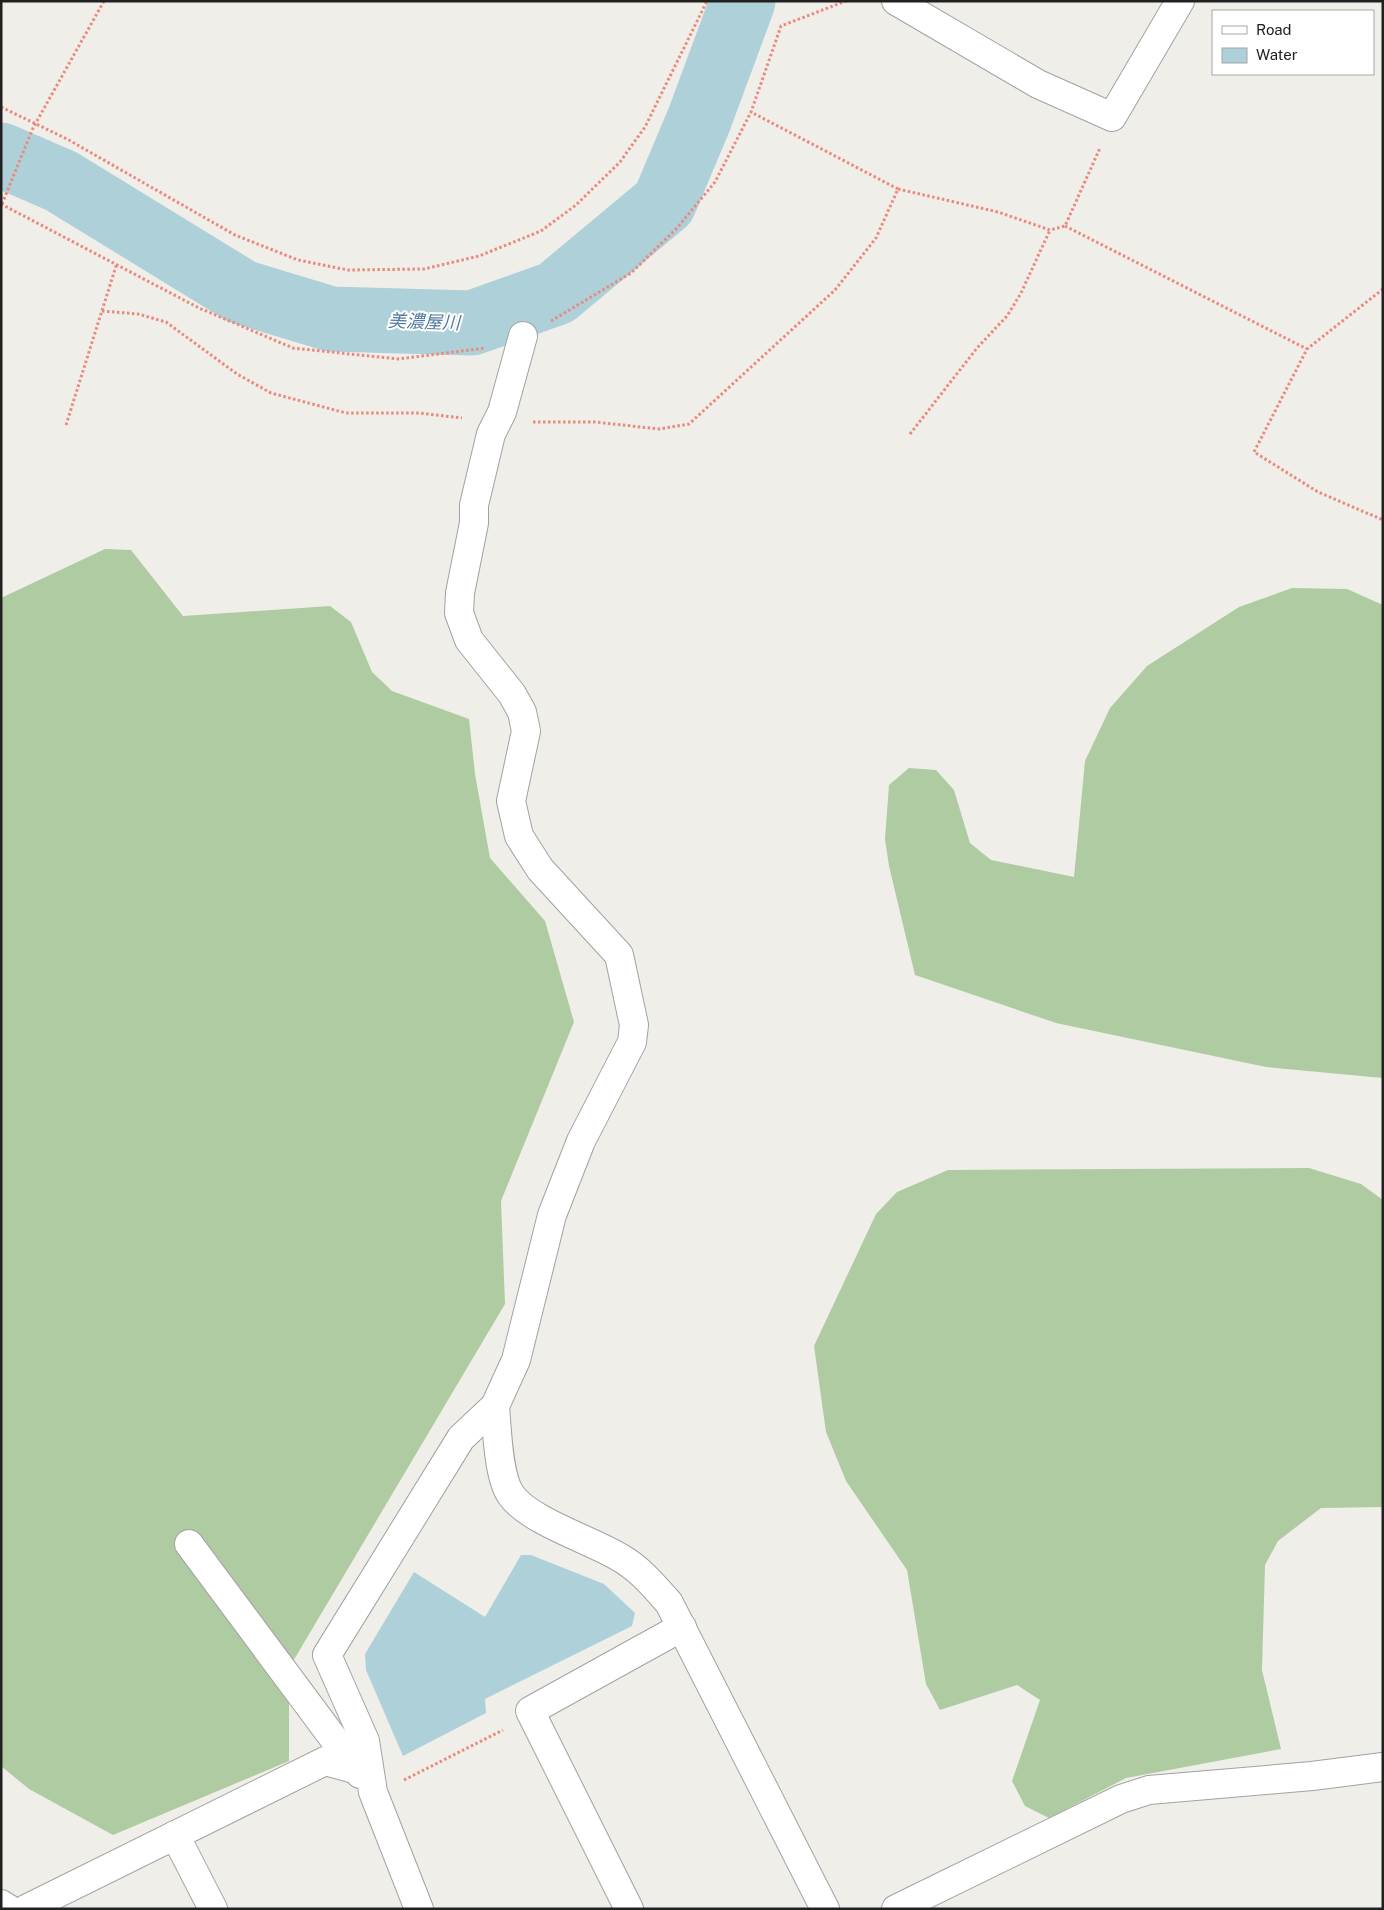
<svg xmlns="http://www.w3.org/2000/svg" width="1384" height="1910" viewBox="0 0 1384 1910" font-family="'Public Sans','Noto Sans JP',sans-serif">
  <style>
    .forest { fill: #afcba2 }
    .water { fill: #aed0d9 }
    .lines { fill: none; stroke-linecap: round; stroke-linejoin: round }
    .river { stroke: #aed0d9; stroke-width: 65 }
    .street-casing { stroke: #a2a2a2; stroke-width: 30 }
    .path { stroke: #ec897e; stroke-width: 3; stroke-dasharray: 2.5 2.5; stroke-linecap: butt }
    .street { stroke: #fff; stroke-width: 28 }
    .labels { text-anchor: middle; stroke-width: 4; stroke-linejoin: round; paint-order: stroke }
    .water-label { font-size: 18px; font-style: italic; fill: #537aa0; stroke: #fff }
  </style>
  <rect width="100%" height="100%" fill="#f0eee9"/>
  <!-- forest -->
  <g class="forest">
    <polygon points="105,549 131,550 183,616 330,606 351,622 372,672 392,691 469,719 475,774 490,858 545,921 574,1022 501,1201 505,1304 289,1668 289,1761 113,1835 29,1789 1,1766 1,598"/>
    <polygon points="1292,588 1347,589 1383,605 1383,1078 1266,1067 1056,1023 915,975 889,866 885,839 889,785 909,768 936,770 954,790 970,843 991,860 1074,877 1085,761 1110,708 1147,666 1239,607"/>
    <polygon points="1309,1168 1361,1184 1383,1200 1383,1507 1321,1508 1278,1541 1265,1565 1262,1670 1281,1749 1126,1778 1049,1818 1025,1806 1012,1781 1040,1700 1017,1685 940,1710 926,1684 907,1570 846,1481 826,1432 814,1346 876,1214 897,1192 948,1170"/>
  </g>
  <!-- water -->
  <polygon class="water" points="521,1555 531,1555 604,1584 635,1613 632,1626 485,1699 486,1713 403,1756 366,1670 365,1654 414,1572 485,1617"/>
  <g class="lines">
    <!-- river -->
    <polyline class="river" points="1,155 61,181 242,292 331,319 472,323 556,293 664,203 699,120 743,1"/>
    <!-- street casing -->
    <g class="street-casing">
      <g id="street">
        <polyline points="896,1 1038,84 1112,117 1180,1"/>
        <path d="M495,1406C497,1428 498,1477 511,1495C529,1521 591,1540 619,1557C639,1568 654,1586 669,1603L825,1909"/>
        <polyline points="189,1544 360,1774"/>
        <polyline points="175,1835 213,1909"/>
        <polyline points="1,1904 9,1909"/>
        <polyline points="26,1909 325,1761 358,1770"/>
        <polyline points="419,1909 373,1792 365,1741 327,1655 461,1438 495,1406 516,1360 552,1215 581,1141 632,1042 634,1025 619,955 540,869 519,836 511,801 526,731 522,712 512,694 469,640 459,613 460,593 474,523 474,505 491,434 502,412 523,336"/>
        <polyline points="629,1909 530,1711 682,1627"/>
        <polyline points="896,1909 1121,1799 1149,1790 1312,1776 1383,1767"/>
      </g>
    </g>
    <!-- path -->
    <g class="path">
      <polyline points="1,107 67,139 235,235 298,260 348,270 424,269 479,256 541,231 576,205 620,162 645,127 707,1"/>
      <polyline points="898,189 998,212 1050,230 1065,226 1100,148"/>
      <polyline points="1,204 199,308 293,348 398,359 486,348"/>
      <polyline points="2,204 33,128 104,1"/>
      <polyline points="1065,226 1307,349"/>
      <polyline points="1383,289 1307,349 1254,452 1318,492 1383,520"/>
      <polyline points="102,311 138,314 166,322 237,374 271,393 346,413 419,413 462,418"/>
      <polyline points="551,321 631,273 677,228 715,182 751,112 781,26 846,1"/>
      <polyline points="533,422 595,422 659,429 689,424 835,290 876,238 898,189 751,112"/>
      <polyline points="66,425 117,263"/>
      <polyline points="910,434 977,348 1007,316 1021,293 1050,230"/>
      <polyline points="404,1780 503,1730"/>
    </g>
    <!-- street -->
    <use href="#street" class="street"/>
  </g>
  <g class="labels">
    <!-- water labels -->
    <g class="water-label">
      <text transform="translate(424 322) rotate(2)" y="6">美濃屋川</text>
    </g>
  </g>
  <!-- border -->
  <rect width="1384" height="1910" fill="none" stroke="#212121" stroke-width="5"/>
  <!-- legend -->
  <rect x="1212" y="10" width="162" height="65" fill="#ffffff" stroke="#a6a6a6"/>
  <rect x="1222" y="26" width="25" height="8" fill="#ffffff" stroke="#a6a6a6"/>
  <text x="1256" y="35" font-size="15" fill="#212121">Road</text>
  <rect x="1222" y="48" width="25" height="15" fill="#aed0d9" stroke="#a6a6a6"/>
  <text x="1256" y="60" font-size="15" fill="#212121">Water</text>
</svg>
